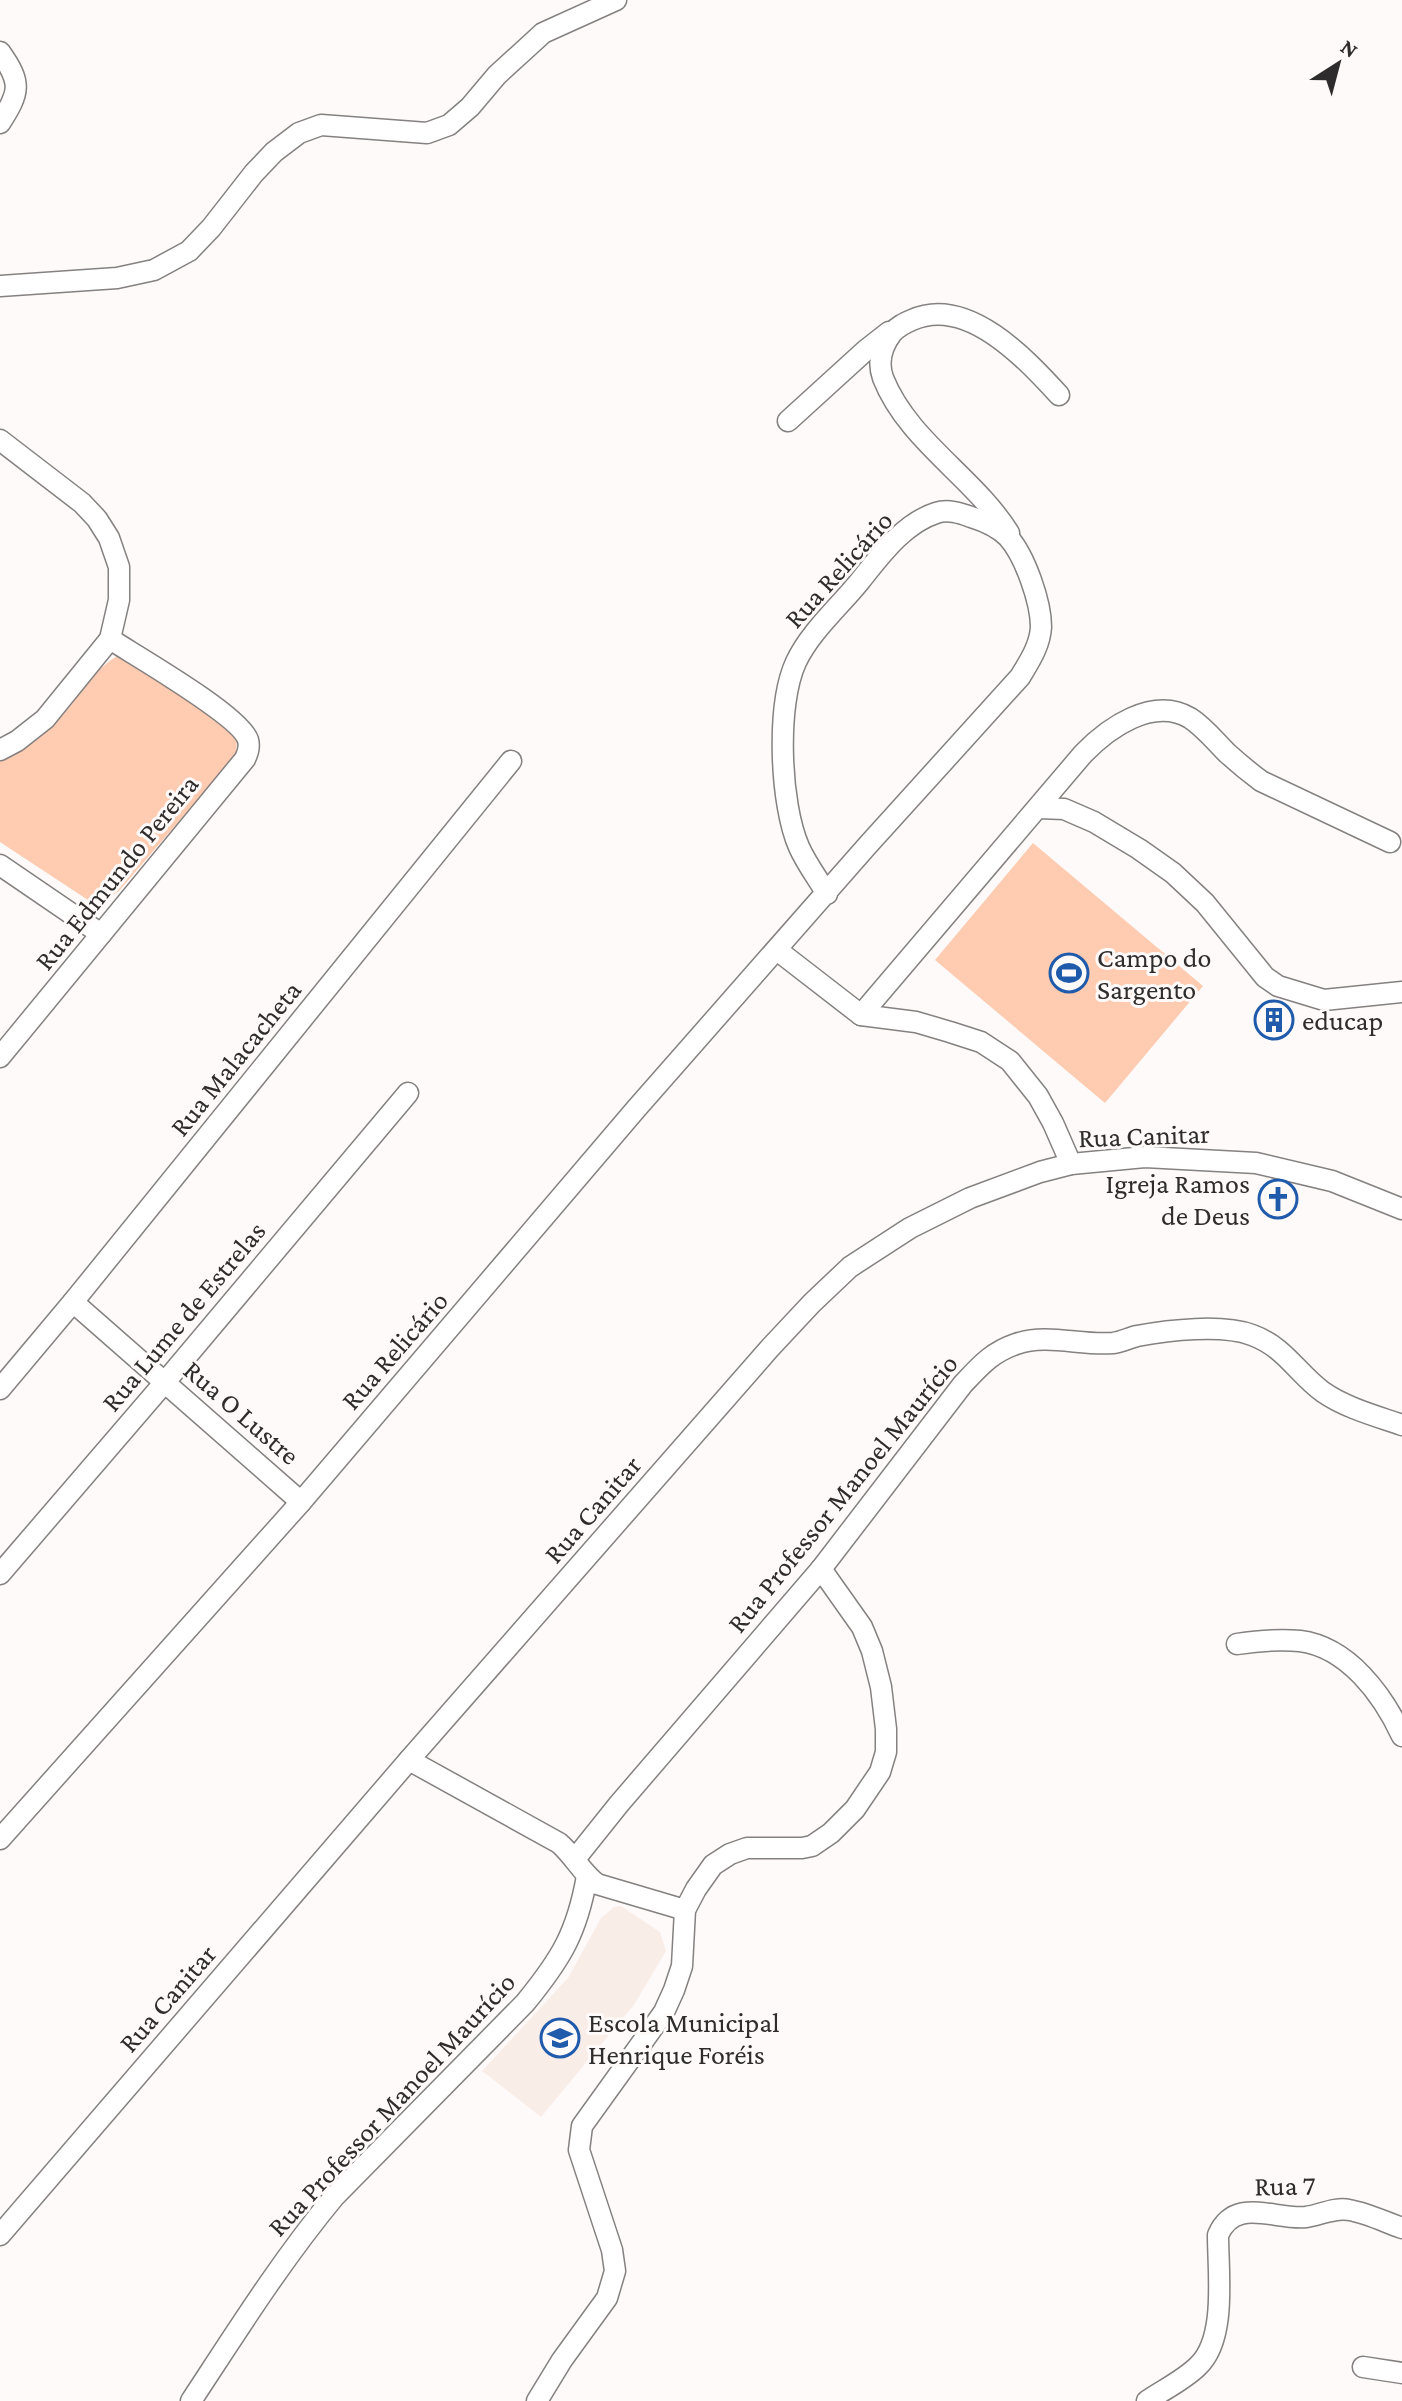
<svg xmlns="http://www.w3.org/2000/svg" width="1402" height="2401" viewBox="0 0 1402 2401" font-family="'Crimson Pro',serif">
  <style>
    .built { fill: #f9ede8 }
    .green { fill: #ffcbb1 }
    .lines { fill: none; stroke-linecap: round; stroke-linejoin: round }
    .street-casing { stroke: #848180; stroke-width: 23 }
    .street { stroke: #fff; stroke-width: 20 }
    .labels { text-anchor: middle; stroke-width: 6; stroke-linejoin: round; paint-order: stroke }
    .street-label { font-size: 28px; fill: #2e2c2c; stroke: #fefaf9 }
    .poi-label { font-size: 28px; fill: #2e2c2c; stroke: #fefaf9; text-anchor: start }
  </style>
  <rect width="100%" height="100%" fill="#fefaf9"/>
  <!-- built -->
  <polygon class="built" points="621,1906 660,1932 666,1951 634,2005 541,2117 482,2071 568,1978 601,1918 614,1907"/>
  <!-- green -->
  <g class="green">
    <path d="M121,654L231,726C237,737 238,743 235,756L118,892L94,904L0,842V759C21,747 41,735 59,719C80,698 93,668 121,654Z"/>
    <polygon points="1033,843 1203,986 1105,1103 935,960"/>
  </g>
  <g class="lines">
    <!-- street casing -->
    <g class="street-casing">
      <g id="street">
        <path d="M0,52C22,83 20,92 0,123"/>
        <polyline points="0,286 117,278 154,270 189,251 211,228 254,173 274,152 299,133 321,125 427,133 449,125 470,107 497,75 543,33 616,0"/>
        <polyline points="788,421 866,350 889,332"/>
        <polyline points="0,440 82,503 97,519 109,538 119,567 119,600 110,639 45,719 17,741 0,750"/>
        <path d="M1009,533C974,477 908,441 883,378C877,361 882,346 892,333C898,326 905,323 912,320C967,295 1026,359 1059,395"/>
        <polyline points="1039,808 1064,809 1094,822 1139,849 1173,873 1205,903 1265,977 1278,986 1324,1000 1402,992"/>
        <polyline points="0,865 101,934"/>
        <polyline points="777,950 861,1015 916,1022 950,1032 981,1042 1010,1061 1038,1096 1053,1123 1071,1164"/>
        <path d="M861,1015L1083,754C1108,728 1153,696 1190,718C1204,727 1215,741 1227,753C1238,763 1249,772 1261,781L1390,842"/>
        <path d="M0,1057L245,759C248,753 250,747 248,740C241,716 136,656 110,639"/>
        <polyline points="73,1302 301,1502"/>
        <polyline points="0,1389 73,1302 511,761"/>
        <polyline points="0,1574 165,1382 408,1093"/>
        <path d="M1237,1644C1257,1641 1279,1639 1300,1641C1348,1647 1383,1695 1402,1736"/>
        <path d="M409,1760L559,1843C574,1856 582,1873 597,1884L685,1910"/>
        <path d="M0,1839L301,1502L636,1109L867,846L1020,677C1029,662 1040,646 1041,627C1041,602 1025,556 1008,537C999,528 984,521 971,517C960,513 948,509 936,513C904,523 880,556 860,581C839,607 810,632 796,662C776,705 780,804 799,847C806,863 818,879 827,894"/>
        <path d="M575,1859L619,1804L821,1569L963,1384C980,1366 992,1352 1016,1344C1047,1333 1081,1346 1113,1343C1121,1342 1129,1338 1137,1336C1169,1330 1222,1324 1252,1335C1285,1347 1297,1373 1323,1392C1346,1408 1376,1416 1402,1425"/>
        <polyline points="0,2235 409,1760 769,1349 812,1303 850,1267 910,1228 970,1198 1040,1172 1071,1164 1145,1157 1256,1163 1332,1181 1402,1209"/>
        <polyline points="1363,2367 1402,2373"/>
        <path d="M191,2401C237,2331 281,2261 334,2197L525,2003C561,1959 577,1933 587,1876"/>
        <polyline points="537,2401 562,2360 607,2298 615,2271 612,2250 579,2150 582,2126 664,2012 674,1990 682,1966 685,1910 696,1889 713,1865 730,1854 747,1848 802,1848 812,1846 831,1833 855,1809 880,1772 886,1752 886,1729 881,1687 872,1651 862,1627 821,1569"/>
        <path d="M1147,2401C1163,2390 1184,2380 1198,2366C1227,2339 1218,2273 1218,2235C1235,2196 1274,2220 1306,2217C1320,2215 1335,2207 1349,2210C1367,2213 1385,2222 1402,2228"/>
      </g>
    </g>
    <!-- street -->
    <use href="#street" class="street"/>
  </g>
  <!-- icons -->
  <defs>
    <g id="stadium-ring" transform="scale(2)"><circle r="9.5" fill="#fefaf9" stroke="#1f5aab" stroke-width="1.5"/><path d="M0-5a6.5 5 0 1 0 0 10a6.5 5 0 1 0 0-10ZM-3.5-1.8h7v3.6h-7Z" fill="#1f5aab"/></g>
    <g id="building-ring" transform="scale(2)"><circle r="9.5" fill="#fefaf9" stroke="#1f5aab" stroke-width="1.5"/><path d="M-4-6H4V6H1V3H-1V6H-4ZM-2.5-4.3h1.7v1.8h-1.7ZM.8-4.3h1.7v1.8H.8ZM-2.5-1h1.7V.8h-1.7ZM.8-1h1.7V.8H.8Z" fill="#1f5aab"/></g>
    <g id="church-ring" transform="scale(2)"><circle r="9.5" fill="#fefaf9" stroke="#1f5aab" stroke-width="1.5"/><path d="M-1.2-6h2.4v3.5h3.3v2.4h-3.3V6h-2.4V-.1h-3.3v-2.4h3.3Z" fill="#1f5aab"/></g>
    <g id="school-ring" transform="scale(2)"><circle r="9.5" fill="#fefaf9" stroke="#1f5aab" stroke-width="1.5"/><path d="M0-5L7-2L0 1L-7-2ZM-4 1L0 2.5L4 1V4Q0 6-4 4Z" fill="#1f5aab"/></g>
  </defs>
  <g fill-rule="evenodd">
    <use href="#stadium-ring" x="1069" y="973"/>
    <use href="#building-ring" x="1274" y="1020"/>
    <use href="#church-ring" x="1278" y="1199"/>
    <use href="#school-ring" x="560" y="2038"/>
  </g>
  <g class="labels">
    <!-- street labels -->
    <g class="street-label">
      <text transform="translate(838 569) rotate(-48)" y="10">Rua Relicário</text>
      <text transform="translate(116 872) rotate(-51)" y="10">Rua Edmundo Pereira</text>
      <text transform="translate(235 1058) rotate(-51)" y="10">Rua Malacacheta</text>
      <text transform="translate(1144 1135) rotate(-2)" y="10">Rua Canitar</text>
      <text transform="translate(183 1316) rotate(-50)" y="10">Rua Lume de Estrelas</text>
      <text transform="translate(394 1350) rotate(-49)" y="10">Rua Relicário</text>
      <text transform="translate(242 1412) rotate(41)" y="10">Rua O Lustre</text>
      <text transform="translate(842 1493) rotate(-51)" y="10">Rua Professor Manoel Maurício</text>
      <text transform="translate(592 1509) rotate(-49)" y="10">Rua Canitar</text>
      <text transform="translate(167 1998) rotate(-49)" y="10">Rua Canitar</text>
      <text transform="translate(391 2104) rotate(-47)" y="10">Rua Professor Manoel Maurício</text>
      <text transform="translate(1285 2185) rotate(-1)" y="10">Rua 7</text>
    </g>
    <!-- poi labels -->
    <g class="poi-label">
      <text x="1097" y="967">Campo do<tspan x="1097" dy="32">Sargento</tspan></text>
      <text x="1302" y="1030">educap</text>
      <text x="1250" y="1193" text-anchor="end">Igreja Ramos<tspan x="1250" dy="32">de Deus</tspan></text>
      <text x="588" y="2032">Escola Municipal<tspan x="588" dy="32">Henrique Foréis</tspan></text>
    </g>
  </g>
  <!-- north arrow -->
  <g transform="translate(1338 64) rotate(36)" stroke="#fefaf9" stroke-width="6" paint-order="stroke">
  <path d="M0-6L14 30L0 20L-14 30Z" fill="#2e2c2c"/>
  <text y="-12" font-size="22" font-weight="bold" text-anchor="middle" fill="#2e2c2c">N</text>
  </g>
</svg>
